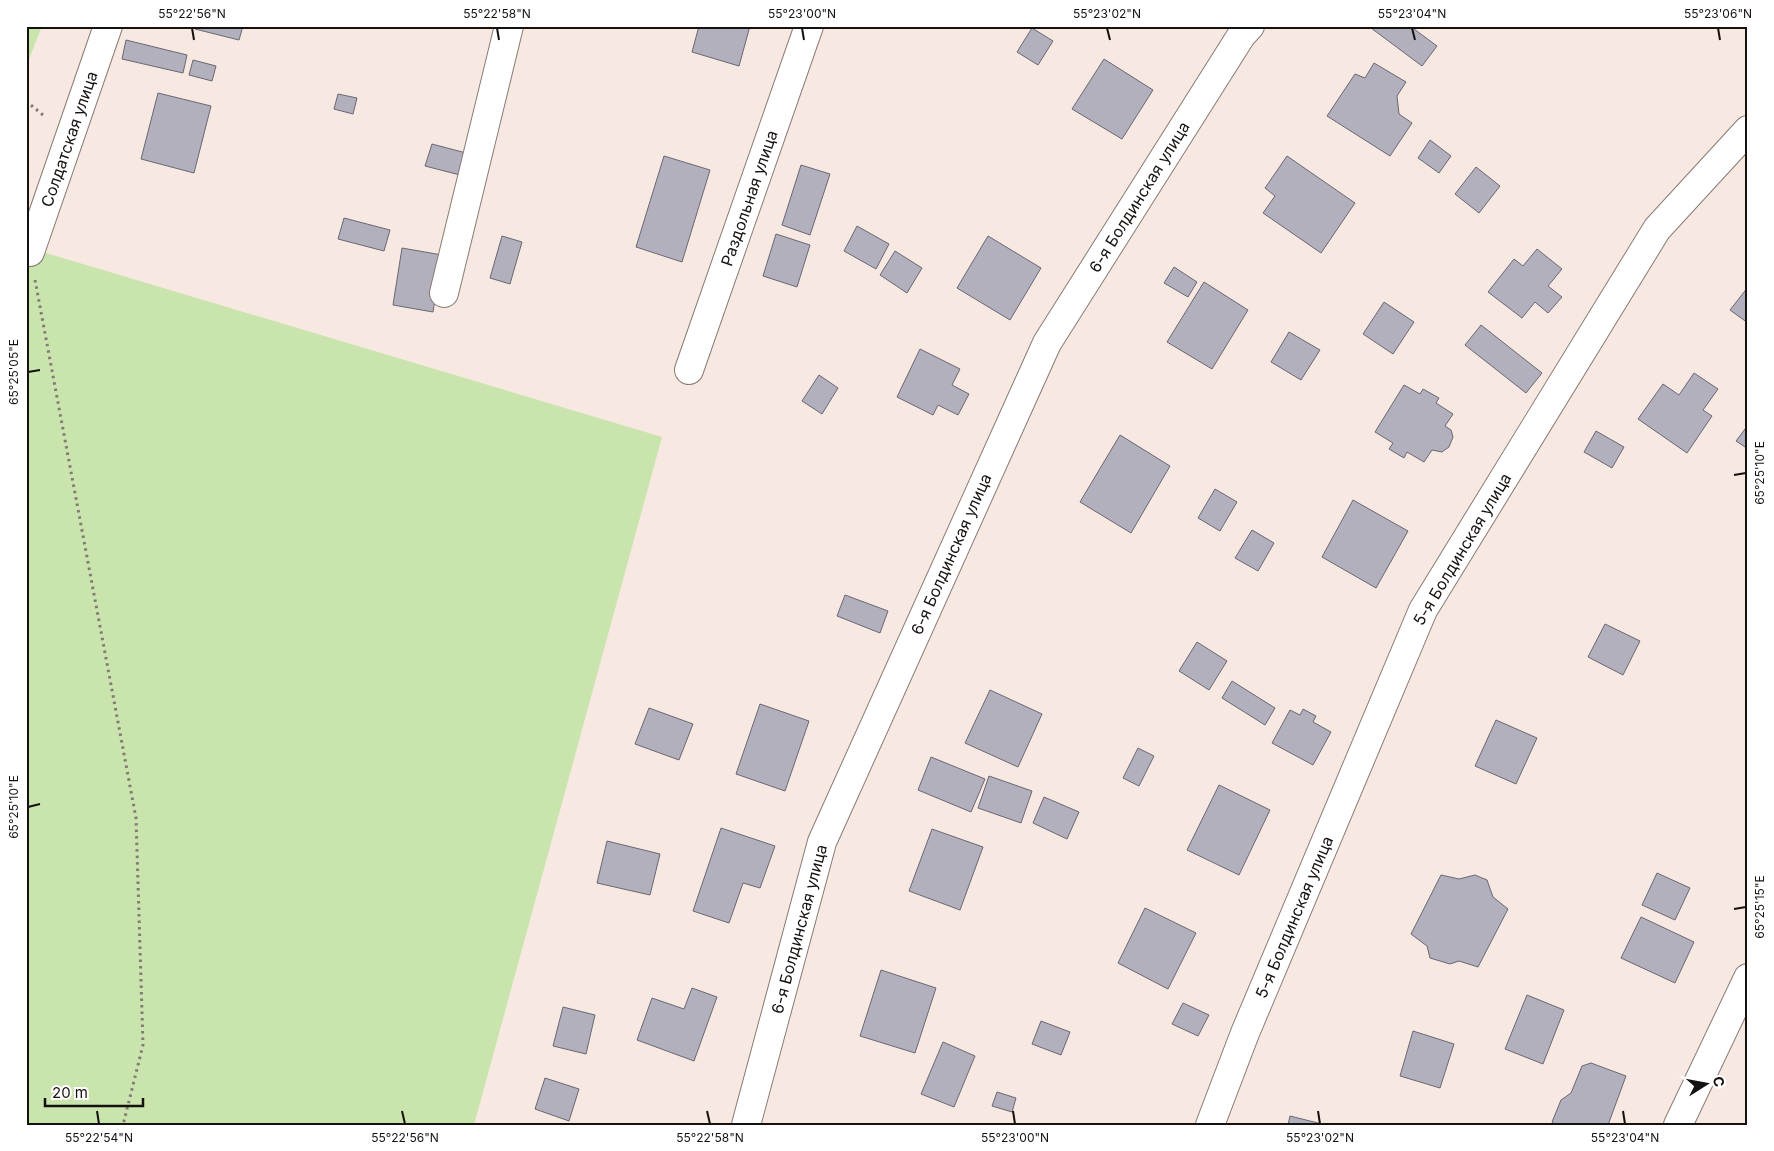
<svg xmlns="http://www.w3.org/2000/svg" width="1774" height="1151" viewBox="0 0 1774 1151" font-family="Inter,sans-serif">
  <style>
    .green { fill: #c9e4ad }
    .building { fill: #b3b0be; stroke: #696773 }
    .lines { fill: none; stroke-linecap: round; stroke-linejoin: round }
    .minor-casing { stroke: #887b74; stroke-width: 30 }
    .path { stroke: #837a74; stroke-width: 3; stroke-dasharray: 2.5 4; stroke-linecap: butt }
    .minor { stroke: #fff; stroke-width: 28 }
    .ticks { fill: none; stroke: #15110e; stroke-width: 2 }
    .labels { text-anchor: middle; stroke-width: 4.5; stroke-linejoin: round; paint-order: stroke }
    .street-label { font-size: 16px; fill: #15110e; stroke: #fff }
    .neatline { fill: none; stroke: #15110e; stroke-width: 2 }
    .ticks-label { font-size: 12px; text-anchor: middle; fill: #15110e }
  </style>
  <rect width="100%" height="100%" fill="#f7e9e1"/>
  <!-- green -->
  <g class="green">
    <polygon points="26,26 42,26 26,67"/>
    <polygon points="26,247 662,437 474,1125 26,1125"/>
  </g>
  <!-- building -->
  <g class="building">
    <polygon points="196,26 243,26 239,40 195,29"/>
    <polygon points="699,26 750,26 739,66 692,52"/>
    <polygon points="1372,26 1410,26 1437,46 1422,66 1371,28"/>
    <polygon points="1032,28 1053,41 1038,65 1017,52"/>
    <polygon points="126,40 187,55 183,73 122,59"/>
    <polygon points="1104,59 1153,90 1122,139 1072,109"/>
    <polygon points="193,60 216,66 212,81 189,75"/>
    <polygon points="1374,63 1406,82 1397,96 1399,114 1412,123 1390,156 1327,116 1355,74 1365,78"/>
    <polygon points="158,93 211,106 194,173 141,159"/>
    <polygon points="338,94 357,98 353,114 334,109"/>
    <polygon points="1430,140 1451,156 1439,173 1418,158"/>
    <polygon points="432,144 466,153 460,175 425,166"/>
    <polygon points="664,156 710,170 682,262 636,247"/>
    <polygon points="1287,156 1355,203 1321,253 1263,213 1275,196 1265,188"/>
    <polygon points="801,165 830,174 810,235 782,225"/>
    <polygon points="1476,167 1500,186 1479,213 1455,194"/>
    <polygon points="344,218 390,230 384,251 338,239"/>
    <polygon points="857,226 889,244 876,269 844,251"/>
    <polygon points="776,234 810,245 797,287 763,276"/>
    <polygon points="502,236 522,242 510,284 490,278"/>
    <polygon points="988,236 1041,268 1010,320 957,288"/>
    <polygon points="402,248 442,255 433,312 393,305"/>
    <polygon points="1537,249 1562,269 1548,286 1562,297 1548,313 1535,302 1522,318 1488,292 1514,259 1523,266"/>
    <polygon points="895,251 922,268 907,293 880,275"/>
    <polygon points="1174,267 1197,282 1188,297 1164,283"/>
    <polygon points="1204,282 1248,310 1212,369 1167,342"/>
    <polygon points="1748,287 1748,323 1730,310"/>
    <polygon points="1384,302 1414,322 1393,354 1363,334"/>
    <polygon points="1481,325 1542,373 1526,393 1465,345"/>
    <polygon points="1289,332 1320,350 1301,380 1271,362"/>
    <polygon points="920,349 960,369 952,385 969,394 958,415 938,405 933,415 897,397"/>
    <polygon points="1694,373 1718,389 1703,410 1712,416 1687,453 1638,419 1663,384 1679,395"/>
    <polygon points="819,375 838,388 822,414 802,401"/>
    <polygon points="1404,385 1420,394 1423,389 1439,398 1436,403 1453,414 1445,426 1451,430 1453,437 1449,447 1442,452 1432,450 1424,462 1407,452 1404,458 1389,449 1393,443 1375,432"/>
    <polygon points="1748,425 1748,449 1736,441"/>
    <polygon points="1596,431 1624,447 1612,468 1584,452"/>
    <polygon points="1120,435 1170,466 1131,533 1080,502"/>
    <polygon points="1215,489 1237,502 1220,531 1198,518"/>
    <polygon points="1353,500 1408,531 1376,588 1322,557"/>
    <polygon points="1252,530 1274,543 1258,571 1235,558"/>
    <polygon points="845,595 888,611 880,633 837,616"/>
    <polygon points="1605,624 1640,641 1623,675 1588,657"/>
    <polygon points="1197,642 1227,661 1209,690 1179,671"/>
    <polygon points="1232,681 1275,708 1265,725 1222,698"/>
    <polygon points="990,690 1042,714 1018,767 965,743"/>
    <polygon points="760,704 809,721 785,791 736,774"/>
    <polygon points="649,708 693,724 679,760 635,744"/>
    <polygon points="1303,709 1316,716 1313,722 1331,732 1313,765 1272,743 1290,710 1300,715"/>
    <polygon points="1496,720 1537,738 1516,784 1475,766"/>
    <polygon points="1138,748 1154,756 1139,786 1123,778"/>
    <polygon points="931,757 985,779 971,812 918,790"/>
    <polygon points="989,776 1032,791 1021,823 978,808"/>
    <polygon points="1219,785 1270,810 1239,875 1187,850"/>
    <polygon points="1044,797 1079,812 1067,839 1033,823"/>
    <polygon points="721,828 775,846 760,888 743,883 729,923 693,911"/>
    <polygon points="932,829 983,847 960,910 909,891"/>
    <polygon points="607,841 660,854 650,895 597,883"/>
    <polygon points="1657,873 1690,888 1675,920 1642,905"/>
    <polygon points="1441,875 1459,879 1475,875 1487,880 1493,897 1508,909 1478,967 1459,961 1450,964 1430,958 1427,946 1411,934"/>
    <polygon points="1145,908 1196,933 1168,989 1118,963"/>
    <polygon points="1641,917 1694,942 1675,983 1621,958"/>
    <polygon points="881,970 936,988 915,1053 860,1036"/>
    <polygon points="692,988 717,997 694,1061 637,1040 652,998 684,1009"/>
    <polygon points="1527,995 1564,1010 1543,1064 1505,1049"/>
    <polygon points="1183,1003 1209,1015 1198,1036 1172,1024"/>
    <polygon points="563,1007 595,1015 586,1054 553,1046"/>
    <polygon points="1041,1021 1070,1032 1061,1055 1032,1044"/>
    <polygon points="1413,1031 1454,1044 1440,1088 1400,1076"/>
    <polygon points="943,1042 975,1056 954,1107 921,1094"/>
    <polygon points="1591,1063 1626,1076 1608,1125 1555,1125 1552,1122 1561,1100 1571,1093 1582,1066"/>
    <polygon points="545,1078 579,1089 569,1121 535,1109"/>
    <polygon points="997,1092 1016,1098 1012,1112 992,1106"/>
    <polygon points="1290,1116 1326,1125 1288,1125"/>
  </g>
  <g class="lines">
    <!-- minor casing -->
    <g class="minor-casing">
      <g id="minor">
        <polyline points="30,252 108,26"/>
        <polyline points="444,293 509,26"/>
        <polyline points="689,370 809,26"/>
        <polyline points="746,1125 822,842 1047,343 1241,36 1250,26"/>
        <polyline points="1210,1125 1245,1033 1423,610 1657,229 1748,130"/>
        <polyline points="1678,1125 1748,978"/>
      </g>
    </g>
    <!-- path -->
    <g class="path">
      <polyline points="26,101 43,115"/>
      <polyline points="35,280 136,818 143,1045 123,1125"/>
    </g>
    <!-- minor -->
    <use href="#minor" class="minor"/>
  </g>
  <!-- ticks -->
  <path class="ticks" d="M192,28L194,40M497,28L499,40M802,28L804,40M1107,28L1110,40M1412,28L1415,40M1718,28L1720,40M28,372L40,370M1734,475L1746,473M28,807L40,804M1734,909L1746,907M97,1111L99,1124M402,1111L405,1124M707,1111L710,1124M1013,1111L1015,1124M1318,1111L1320,1124M1623,1111L1625,1124"/>
  <g class="labels">
    <!-- street labels -->
    <g class="street-label">
      <text transform="translate(69 139) rotate(-71)" y="6">Солдатская улица</text>
      <text transform="translate(1139 197) rotate(-58)" y="6">6-я Болдинская улица</text>
      <text transform="translate(749 198) rotate(-71)" y="6">Раздольная улица</text>
      <text transform="translate(1462 549) rotate(-59)" y="6">5-я Болдинская улица</text>
      <text transform="translate(951 554) rotate(-66)" y="6">6-я Болдинская улица</text>
      <text transform="translate(1294 917) rotate(-67)" y="6">5-я Болдинская улица</text>
      <text transform="translate(799 929) rotate(-75)" y="6">6-я Болдинская улица</text>
    </g>
  </g>
  <!-- border -->
  <rect width="1774" height="1151" fill="none" stroke="#ffffff" stroke-width="55"/>
  <!-- north arrow -->
  <g transform="translate(1706 1084) rotate(79)" stroke="#ffffff" stroke-width="4" paint-order="stroke">
  <path d="M0-4L9 19L0 12L-9 19Z" fill="#15110e"/>
  <text y="-8" font-size="14" font-weight="bold" text-anchor="middle" fill="#15110e">С</text>
  </g>
  <!-- scale -->
  <path d="M45 1098v8h98v-8" fill="none" stroke="#15110e" stroke-width="2.5"/>
  <text x="52" y="1098" font-size="15" fill="#15110e" stroke="#ffffff" stroke-width="4" paint-order="stroke">20 m</text>
  <rect x="28" y="28" width="1718" height="1096" class="neatline"/>
  <g class="ticks-label">
    <text x="192" y="18">55°22'56"N</text>
    <text x="497" y="18">55°22'58"N</text>
    <text x="802" y="18">55°23'00"N</text>
    <text x="1107" y="18">55°23'02"N</text>
    <text x="1412" y="18">55°23'04"N</text>
    <text x="1718" y="18">55°23'06"N</text>
    <text transform="translate(14 372) rotate(-90)" y="4">65°25'05"E</text>
    <text transform="translate(1760 473) rotate(-90)" y="4">65°25'10"E</text>
    <text transform="translate(14 807) rotate(-90)" y="4">65°25'10"E</text>
    <text transform="translate(1760 907) rotate(-90)" y="4">65°25'15"E</text>
    <text x="99" y="1142">55°22'54"N</text>
    <text x="405" y="1142">55°22'56"N</text>
    <text x="710" y="1142">55°22'58"N</text>
    <text x="1015" y="1142">55°23'00"N</text>
    <text x="1320" y="1142">55°23'02"N</text>
    <text x="1625" y="1142">55°23'04"N</text>
  </g>
</svg>
